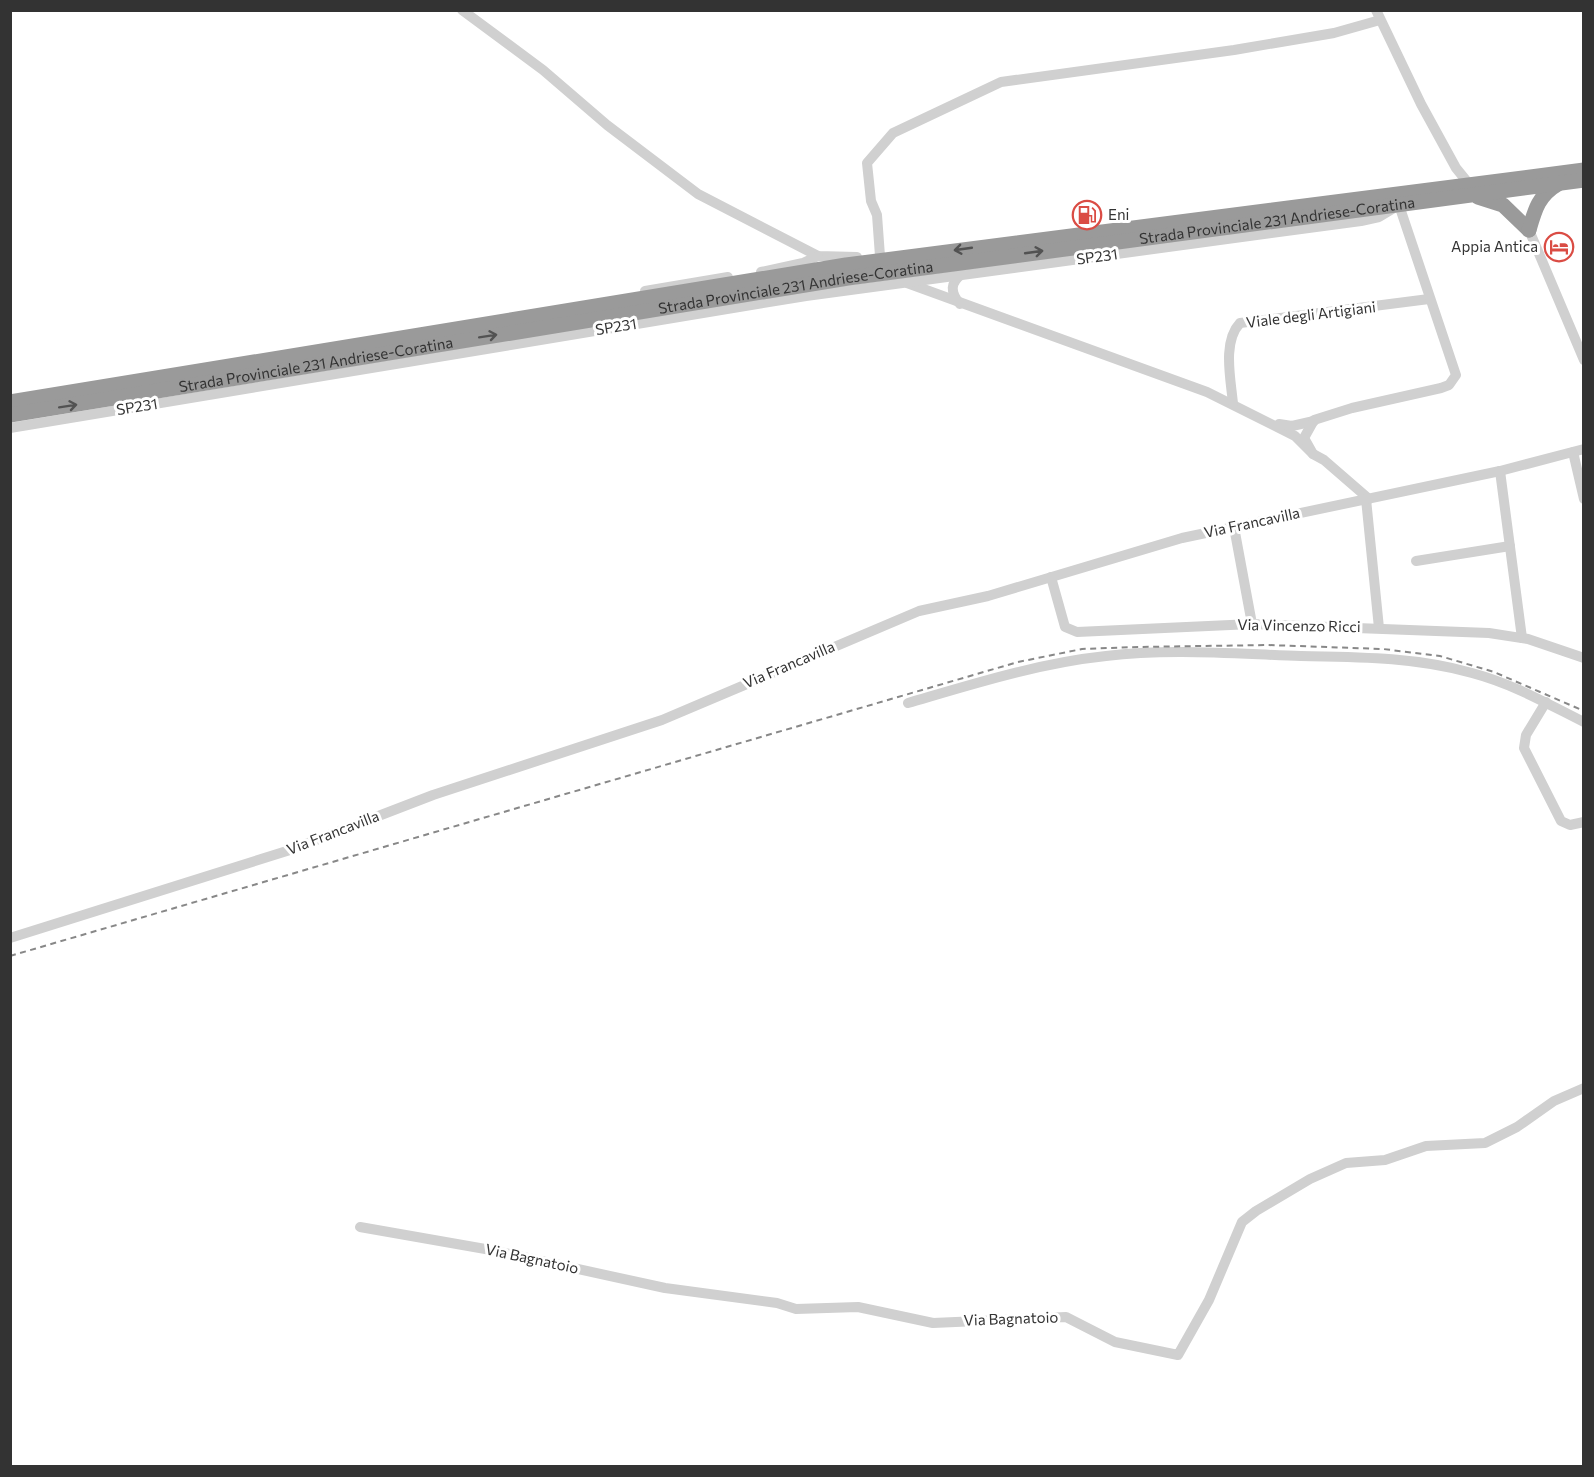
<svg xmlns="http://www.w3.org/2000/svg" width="1594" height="1477" viewBox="0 0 1594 1477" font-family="Commissioner,sans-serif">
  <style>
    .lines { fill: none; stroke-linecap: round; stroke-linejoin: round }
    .minor { stroke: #d0d0d0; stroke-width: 10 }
    .highway { stroke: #9a9a9a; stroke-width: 15 }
    .rail { stroke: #888; stroke-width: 2; stroke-dasharray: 6 4.5; stroke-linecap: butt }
    .oneway { stroke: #525252 }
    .labels { text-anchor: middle; stroke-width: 6; stroke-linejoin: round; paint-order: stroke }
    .poi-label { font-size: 15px; fill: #333; stroke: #fff; text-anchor: start }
    .street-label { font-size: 15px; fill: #333; stroke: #fff }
  </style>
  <rect width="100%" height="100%" fill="#fff"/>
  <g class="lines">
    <!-- minor -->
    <g class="minor">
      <polyline points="462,10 543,70 607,125 698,194 818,256 857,257"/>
      <polyline points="1376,10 1421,104 1456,168 1469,184"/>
      <polyline points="1529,230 1584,360"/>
      <polyline points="880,256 877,215 871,201 867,163 893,133 1001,82 1234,50 1334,33 1380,20"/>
      <polyline points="761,272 803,263 818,256"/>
      <polyline points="907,283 1207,392 1295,436 1313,454 1324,460 1369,499"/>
      <polyline points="645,291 728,277"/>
      <path d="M960,304C950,292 950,283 962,274"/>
      <path d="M1233,404C1231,380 1222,342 1240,323L1429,299"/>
      <polyline points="1279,424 1292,426 1314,421"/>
      <polyline points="10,428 806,296 1361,221 1379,217 1399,205 1456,375 1449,385 1441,388 1352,408 1314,420 1304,438 1313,454"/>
      <polyline points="1573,452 1584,499"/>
      <polyline points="1500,471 1522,638"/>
      <polyline points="1366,499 1379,628"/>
      <polyline points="1234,527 1252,624"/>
      <polyline points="1416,561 1510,546"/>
      <polyline points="1051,577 1065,627 1077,632 1252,624 1489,633 1528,639 1584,658"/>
      <polyline points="1546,702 1526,735 1524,748 1561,821 1570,825 1584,822"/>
      <path d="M908,703C973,684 1039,663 1106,656C1170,648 1237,654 1301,656C1358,657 1416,657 1472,673C1513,684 1546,703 1584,722"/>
      <polyline points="10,938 290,850 433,795 662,720 919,611 988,596 1182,538 1500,471 1584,449"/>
      <polyline points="360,1227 491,1250 665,1288 777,1303 796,1309 858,1307 933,1323 1066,1317 1115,1342 1178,1355 1209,1300 1242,1222 1256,1211 1310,1179 1346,1163 1385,1160 1426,1146 1485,1143 1517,1127 1554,1101 1584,1088"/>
    </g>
    <!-- highway -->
    <g class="highway">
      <polyline points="1478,197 1503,205 1529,230"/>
      <path d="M1529,230C1535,209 1539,195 1558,184"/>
      <polyline points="10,402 846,265 1584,170"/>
      <path id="s1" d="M10,415L848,278L1584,180"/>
    </g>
    <!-- rail -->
    <polyline class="rail" points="10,956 1018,662 1082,649 1138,647 1268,645 1383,649 1440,656 1494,672 1584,711"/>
  </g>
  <!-- one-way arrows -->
  <defs><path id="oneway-shaft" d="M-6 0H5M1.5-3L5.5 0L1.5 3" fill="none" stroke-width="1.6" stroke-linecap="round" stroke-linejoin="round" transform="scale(1.5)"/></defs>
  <g class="oneway">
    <use href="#oneway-shaft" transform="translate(963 249) rotate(172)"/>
    <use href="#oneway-shaft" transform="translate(1034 252) rotate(-8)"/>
    <use href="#oneway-shaft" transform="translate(488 336) rotate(-9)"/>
    <use href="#oneway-shaft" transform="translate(68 406) rotate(-9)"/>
  </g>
  <!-- icons -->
  <defs>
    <g id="fuel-ring" transform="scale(1.5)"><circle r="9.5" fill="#fff" stroke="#da4c44" stroke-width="1.5"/><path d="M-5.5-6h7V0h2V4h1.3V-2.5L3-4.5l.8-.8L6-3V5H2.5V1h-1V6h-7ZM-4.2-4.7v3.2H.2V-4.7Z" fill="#da4c44"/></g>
    <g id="hotel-ring" transform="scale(1.5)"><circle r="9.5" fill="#fff" stroke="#da4c44" stroke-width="1.5"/><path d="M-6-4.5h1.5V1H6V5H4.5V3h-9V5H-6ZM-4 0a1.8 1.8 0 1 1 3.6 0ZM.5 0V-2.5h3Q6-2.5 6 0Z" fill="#da4c44"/></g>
  </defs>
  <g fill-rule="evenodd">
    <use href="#fuel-ring" x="1087" y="215"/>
    <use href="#hotel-ring" x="1559" y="247"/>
  </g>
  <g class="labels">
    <!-- poi labels -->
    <g class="poi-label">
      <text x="1108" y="220">Eni</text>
      <text x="1538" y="252" text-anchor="end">Appia Antica</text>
    </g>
    <!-- street labels -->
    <g class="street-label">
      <text dy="5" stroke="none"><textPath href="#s1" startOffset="1282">Strada Provinciale 231 Andriese-Coratina</textPath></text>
      <text transform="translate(1097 257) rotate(-8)" y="5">SP231</text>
      <text dy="5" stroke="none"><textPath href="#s1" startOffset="796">Strada Provinciale 231 Andriese-Coratina</textPath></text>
      <text transform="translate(1311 315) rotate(-7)" y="5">Viale degli Artigiani</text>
      <text transform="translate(616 327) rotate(-9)" y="5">SP231</text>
      <text dy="5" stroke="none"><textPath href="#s1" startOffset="310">Strada Provinciale 231 Andriese-Coratina</textPath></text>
      <text transform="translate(137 407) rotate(-9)" y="5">SP231</text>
      <text transform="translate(1252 523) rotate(-12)" y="5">Via Francavilla</text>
      <text transform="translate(1299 626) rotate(1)" y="5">Via Vincenzo Ricci</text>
      <text transform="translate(789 665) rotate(-23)" y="5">Via Francavilla</text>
      <text transform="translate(333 833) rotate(-21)" y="5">Via Francavilla</text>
      <text transform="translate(532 1259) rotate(12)" y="5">Via Bagnatoio</text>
      <text transform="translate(1011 1319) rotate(-2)" y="5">Via Bagnatoio</text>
    </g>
  </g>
  <!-- border -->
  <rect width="1594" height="1477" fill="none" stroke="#333333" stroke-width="24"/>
</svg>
